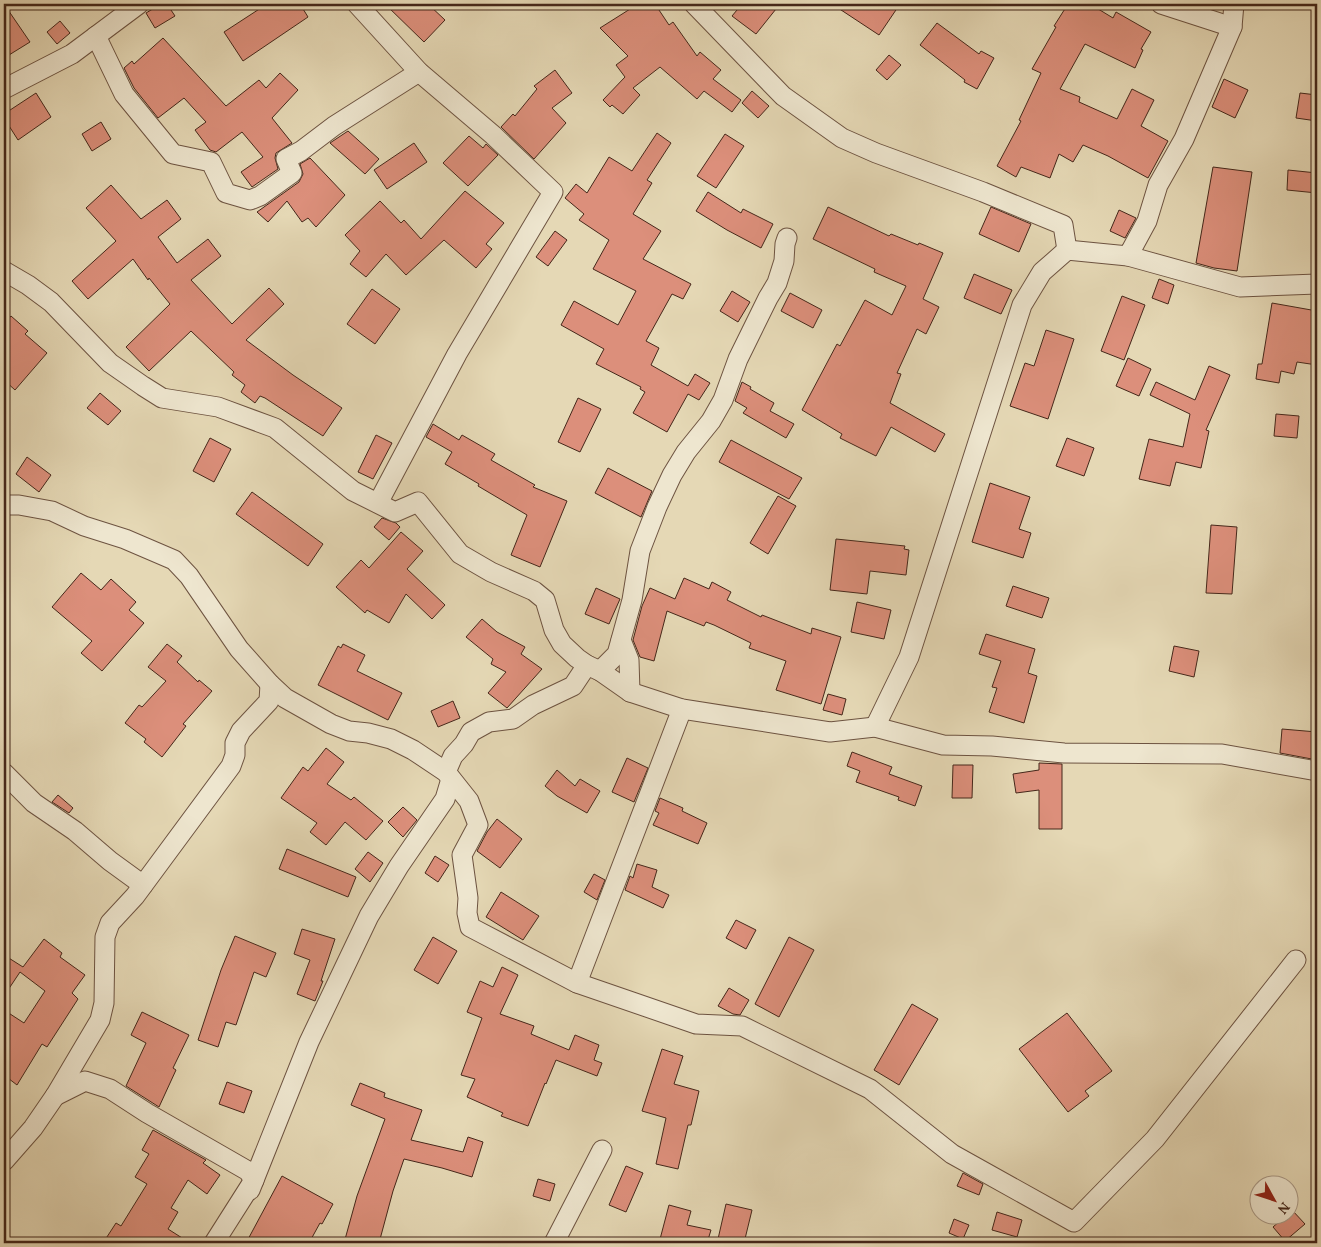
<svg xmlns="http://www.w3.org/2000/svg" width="1321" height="1247" viewBox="0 0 1321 1247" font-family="Vollkorn,serif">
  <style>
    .building { fill: #dc8f7b; stroke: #45271a }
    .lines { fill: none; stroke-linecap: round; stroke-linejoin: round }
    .minor-casing { stroke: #6d5341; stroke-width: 21 }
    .minor { stroke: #eee6cf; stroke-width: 19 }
  </style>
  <rect width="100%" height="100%" fill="#e5d8b5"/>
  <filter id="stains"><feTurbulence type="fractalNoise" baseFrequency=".004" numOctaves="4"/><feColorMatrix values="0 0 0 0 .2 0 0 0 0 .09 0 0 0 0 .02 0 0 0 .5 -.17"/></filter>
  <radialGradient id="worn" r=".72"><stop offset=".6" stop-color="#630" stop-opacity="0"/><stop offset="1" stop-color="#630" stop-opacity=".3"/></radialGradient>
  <!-- building -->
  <g class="building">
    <polygon points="4,4 30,42 9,55 4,44"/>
    <polygon points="161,4 167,4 175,16 155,28 146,13"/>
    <polygon points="267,4 300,4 308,17 243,61 224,32"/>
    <polygon points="385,4 428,4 445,20 424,42"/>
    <polygon points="638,4 655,4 669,25 673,22 697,56 700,52 721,70 713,79 741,100 732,112 704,91 697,99 660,67 633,88 640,95 623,114 612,105 610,107 603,100 625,77 616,65 628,56 600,28"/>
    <polygon points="742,4 780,4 756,34 732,16"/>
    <polygon points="832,4 900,4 879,35"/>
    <polygon points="1068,4 1090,4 1113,18 1116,12 1151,32 1141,49 1143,50 1135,68 1085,44 1060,89 1080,97 1079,102 1117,119 1132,89 1154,100 1141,126 1168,141 1148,178 1108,156 1083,145 1073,162 1059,154 1050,178 1021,167 1016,177 997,166 1021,121 1019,120 1041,73 1032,69 1056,27 1054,26"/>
    <polygon points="60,21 70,33 57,44 47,32"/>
    <polygon points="937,23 979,54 981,51 994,58 977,89 964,82 965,80 920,45"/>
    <polygon points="163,38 226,106 259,80 266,88 280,73 298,90 272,118 292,143 276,153 275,158 278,169 252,187 241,172 263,157 242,132 216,152 210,150 195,130 206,122 184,98 158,118 134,88 124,68 132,61 134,64"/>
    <polygon points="889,55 901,65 887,80 876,70"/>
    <polygon points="555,70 572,93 552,108 566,123 534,159 501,127 513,114 515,116 537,89 534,86"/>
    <polygon points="1224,79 1248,90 1235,118 1212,107"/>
    <polygon points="752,91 769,106 758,118 742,103"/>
    <polygon points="36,93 51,117 18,140 4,118 4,114"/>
    <polygon points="1300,93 1317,95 1317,121 1296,118"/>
    <polygon points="101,122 111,139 92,151 82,134"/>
    <polygon points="348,131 379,159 365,174 330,143"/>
    <polygon points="657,133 671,143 647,180 652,183 633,214 661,231 643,259 691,284 683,299 672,294 646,341 659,348 651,365 688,386 695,374 710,383 699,400 688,394 667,432 633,413 645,392 640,389 641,387 596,364 604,349 561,325 574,301 618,325 636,291 593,269 609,240 579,220 584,214 565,198 576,184 587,193 609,157 632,171"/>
    <polygon points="725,134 744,146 716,188 697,176"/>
    <polygon points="469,136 483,148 486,144 498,155 468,186 443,163"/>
    <polygon points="414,143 427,162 387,189 374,170"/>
    <polygon points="310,158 345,195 316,227 308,218 302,222 287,201 268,222 257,212 299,182 303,174 300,164"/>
    <polygon points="1213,167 1252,172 1237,271 1214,268 1196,263"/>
    <polygon points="1288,170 1317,173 1317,193 1287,190"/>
    <polygon points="111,185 141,219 167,200 181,219 158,237 177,263 208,239 221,256 191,280 232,324 269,288 284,304 246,340 293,375 342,408 323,436 265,398 260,396 255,403 241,392 245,385 232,375 234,372 191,331 149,371 126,347 170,304 149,278 148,280 133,259 88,299 72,281 116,241 86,208"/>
    <polygon points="465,191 504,223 486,244 492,249 476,268 444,240 406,275 386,254 366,277 350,264 360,251 345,235 380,201 401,223 404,220 421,239"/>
    <polygon points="708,192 741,213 743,209 773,224 761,248 727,230 696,211"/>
    <polygon points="828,207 889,236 891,234 918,245 919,243 943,253 923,299 939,307 926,334 917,329 897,373 901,374 890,403 945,434 935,452 891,427 876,456 840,438 842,434 802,410 837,344 840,346 865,300 892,315 906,286 874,272 875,269 813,239"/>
    <polygon points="991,207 1031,224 1019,252 979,234"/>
    <polygon points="1119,210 1136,218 1125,238 1110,231"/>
    <polygon points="555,231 567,240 548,266 536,257"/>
    <polygon points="974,274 1012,290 1001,314 964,298"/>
    <polygon points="1159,279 1174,285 1168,304 1152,298"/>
    <polygon points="372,289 400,309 375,344 347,324"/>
    <polygon points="732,291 750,302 738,322 720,311"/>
    <polygon points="790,293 822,310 813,328 781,311"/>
    <polygon points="1122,296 1145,305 1124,360 1101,351"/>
    <polygon points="1272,303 1317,311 1317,365 1297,362 1294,374 1281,371 1279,383 1256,379 1258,364 1262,364"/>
    <polygon points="11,316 28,331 25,334 47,353 15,390 4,380 4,324"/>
    <polygon points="1046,330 1074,339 1048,419 1010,406 1025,363 1034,366"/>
    <polygon points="1128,358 1151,369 1139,396 1116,386"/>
    <polygon points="1209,366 1230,375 1206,430 1209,431 1201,468 1176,462 1170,486 1139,479 1149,439 1183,447 1190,414 1150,395 1156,382 1195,400"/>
    <polygon points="742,382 751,387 750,389 774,403 770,411 794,424 786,438 743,413 747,408 735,401"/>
    <polygon points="100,393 121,411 108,425 87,408"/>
    <polygon points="578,398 601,409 580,452 558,442"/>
    <polygon points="1276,414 1299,416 1297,438 1274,436"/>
    <polygon points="433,424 459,440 462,435 495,454 491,460 535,485 533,487 567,501 540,567 511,555 527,515 478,486 479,484 445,464 452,452 426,437"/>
    <polygon points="376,435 392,443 373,479 358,472"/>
    <polygon points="210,438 231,449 214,482 193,471"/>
    <polygon points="1067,438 1094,448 1084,476 1056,466"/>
    <polygon points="731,440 802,478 789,499 719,462"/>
    <polygon points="27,457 51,475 39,492 16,474"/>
    <polygon points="608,468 652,491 641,517 595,493"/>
    <polygon points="990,483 1030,497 1019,529 1031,533 1023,558 972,542"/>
    <polygon points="252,492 323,544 308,566 236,514"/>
    <polygon points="778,496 796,506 768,554 750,543"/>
    <polygon points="382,518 396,523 400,527 389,540 374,527"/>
    <polygon points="1211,525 1237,527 1232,594 1206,593"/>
    <polygon points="401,532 423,551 407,569 445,605 432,619 406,594 389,623 367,610 365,613 336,587 361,560 369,568"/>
    <polygon points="836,539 905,546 904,549 909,550 906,575 870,571 867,594 830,590"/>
    <polygon points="81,573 101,590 111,579 136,602 129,610 144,623 102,671 81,653 92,641 52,607"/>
    <polygon points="684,578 709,589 712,582 731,592 727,600 761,617 762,615 811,634 812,628 841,637 821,704 776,690 786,661 749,648 751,643 714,625 706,622 704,626 667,611 654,661 640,657 633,640 642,606 650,588 675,599"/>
    <polygon points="1013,586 1049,598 1042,618 1006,606"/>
    <polygon points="596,588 620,599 609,624 585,614"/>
    <polygon points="857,602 891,610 884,639 851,632"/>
    <polygon points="482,619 497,632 525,647 521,654 542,669 507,708 488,693 506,672 491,664 493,659 466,637"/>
    <polygon points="986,634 1035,649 1028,673 1037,676 1024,723 989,712 997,688 992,687 1001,661 979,654"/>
    <polygon points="167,644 182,656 177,662 198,682 199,680 212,691 183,724 186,726 162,757 144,742 146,739 125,723 139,705 142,707 166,681 148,667"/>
    <polygon points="343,644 365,655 357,671 402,693 388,720 318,685 338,646 341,648"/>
    <polygon points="1174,646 1199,651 1194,677 1169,671"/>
    <polygon points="828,694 846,699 842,715 823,710"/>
    <polygon points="453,701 460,718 438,727 431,711"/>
    <polygon points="1282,729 1317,732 1317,760 1280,753"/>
    <polygon points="326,748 344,762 327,784 351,800 354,797 383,821 366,840 345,822 326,845 310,832 317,823 281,798 303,767 308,771"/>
    <polygon points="852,752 892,767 889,774 922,786 915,806 898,800 899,797 856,782 860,771 847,766"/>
    <polygon points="627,758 648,768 634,802 612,792"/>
    <polygon points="1039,763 1062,764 1062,829 1039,829 1039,790 1016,793 1013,774 1039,770"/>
    <polygon points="953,765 973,765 972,798 952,798"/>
    <polygon points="557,770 575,786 580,779 600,791 587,813 557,796 545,786"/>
    <polygon points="58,795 73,808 69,813 52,802"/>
    <polygon points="660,798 683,808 682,811 707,823 698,844 653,825 659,813 655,811"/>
    <polygon points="403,807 417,820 403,837 388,822"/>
    <polygon points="497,819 522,839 500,868 477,851 487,832"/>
    <polygon points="287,849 356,877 348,897 279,869"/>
    <polygon points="368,852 383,863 370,882 355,869"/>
    <polygon points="435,856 449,865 438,882 425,873"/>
    <polygon points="637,864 657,870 652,887 669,895 663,908 625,890 630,876 633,878"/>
    <polygon points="594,874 605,880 597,900 584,892"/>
    <polygon points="501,892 539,916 523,940 486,917"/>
    <polygon points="736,920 756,930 746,949 726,938"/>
    <polygon points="302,929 335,939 321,981 323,981 315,1001 297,994 310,960 294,954"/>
    <polygon points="235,936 276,953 266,977 254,972 236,1025 226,1022 218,1047 198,1040 221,970"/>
    <polygon points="433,937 457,951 438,984 414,970"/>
    <polygon points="789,937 814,950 779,1017 755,1004"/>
    <polygon points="44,939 62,953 60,957 85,975 72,993 78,999 47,1047 42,1044 17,1085 4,1075 4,1010 24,1023 45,991 20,972 4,996 4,955 23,967"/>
    <polygon points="502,967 518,975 500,1014 534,1026 531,1034 569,1050 575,1035 599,1045 594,1060 602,1063 597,1076 556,1060 546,1084 545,1083 528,1126 501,1116 503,1113 467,1097 475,1079 461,1075 482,1018 467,1012 480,981 493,987"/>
    <polygon points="729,988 749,1000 740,1015 733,1014 718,1006"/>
    <polygon points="912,1004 938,1019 899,1085 874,1070"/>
    <polygon points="142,1012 189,1035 173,1068 176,1070 159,1107 126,1086 146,1043 131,1035"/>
    <polygon points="1067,1013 1112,1071 1085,1091 1089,1096 1068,1112 1019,1049"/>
    <polygon points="662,1049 683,1056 674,1084 699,1091 691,1125 688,1125 678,1169 656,1164 666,1118 642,1111"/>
    <polygon points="227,1082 252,1091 244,1113 219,1104"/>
    <polygon points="360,1083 385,1093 384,1097 422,1110 411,1140 463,1152 468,1137 483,1142 472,1177 442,1168 404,1159 393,1191 379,1243 344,1243 357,1196 385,1119 351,1105"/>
    <polygon points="153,1130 206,1160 203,1163 220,1175 207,1194 188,1180 171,1208 178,1212 168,1229 190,1243 103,1243 116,1223 121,1226 147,1184 135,1177 149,1154 142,1150"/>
    <polygon points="626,1166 643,1173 626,1212 609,1205"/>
    <polygon points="963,1173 983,1184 979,1195 957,1186"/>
    <polygon points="282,1176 333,1204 322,1224 320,1223 309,1243 246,1243"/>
    <polygon points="538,1179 555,1184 550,1201 533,1196"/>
    <polygon points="726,1204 752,1210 744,1243 737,1243 718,1239"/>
    <polygon points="669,1205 691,1211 687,1225 711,1230 707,1243 659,1243"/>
    <polygon points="1292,1210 1305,1224 1285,1241 1273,1227 1288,1214"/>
    <polygon points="997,1212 1022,1220 1017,1237 992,1230"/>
    <polygon points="954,1219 969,1225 963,1239 949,1233"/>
  </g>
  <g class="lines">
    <!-- minor casing -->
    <g class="minor-casing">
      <g id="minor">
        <polyline points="357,4 419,72 493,135 553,192 457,354 378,503"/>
        <polyline points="694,4 783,96 842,138 876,153 983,192 1063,225 1067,250"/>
        <polyline points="1161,4 1232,27"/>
        <polyline points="96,36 124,94 173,154 211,162 226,193 250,200 260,196 292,173 286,159 301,151 334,126 419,72"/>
        <polyline points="4,89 72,54 139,4"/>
        <polyline points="1128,256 1240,287 1317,284"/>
        <polyline points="4,271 28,285 51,302 110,363 143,386 162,398 218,407 275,428 353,491 395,512 418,502 460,554 491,572 534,591 545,600 554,630 562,644 577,658 587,665 600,671 630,692 682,709 830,732 875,727 943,745 992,746 1064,753 1222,754 1317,771"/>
        <polyline points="4,505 19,505 52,511 84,526 125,539 174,560 189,576 239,649 270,684 285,698 331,724 349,731 368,733 391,739 413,750 446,772 469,801 478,825 462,855 468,898 467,913 470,927 577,983 696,1024 742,1026 870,1089 952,1154 1074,1222 1155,1139 1296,960"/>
        <polyline points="621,640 629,660 630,692"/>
        <polyline points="600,671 617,654 632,600 640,551 657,507 672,475 686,452 711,421 723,400 738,359 768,298 777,283 784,261 785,244 787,238"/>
        <polyline points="875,727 909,657 1022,305 1042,272 1067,250 1128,256 1147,221 1158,185 1184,139 1232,27 1234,4"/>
        <polyline points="446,772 453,756 464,744 471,732 489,722 513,719 533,705 573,686 587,665"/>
        <polyline points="4,773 34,803 75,831 110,861 143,885"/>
        <polyline points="577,983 682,709"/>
        <polyline points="55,1096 85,1081 110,1089 147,1113 248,1171 254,1180 250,1190"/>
        <polyline points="4,1161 33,1128 55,1096 100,1020 104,1003 105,937 110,923 135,896 231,766 235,755 235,743 241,731 269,701 270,684"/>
        <polyline points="214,1243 254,1180 309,1042 369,916 399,866 445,799 451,779"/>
        <polyline points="554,1243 602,1150"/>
      </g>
    </g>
    <!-- minor -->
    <use href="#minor" class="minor"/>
  </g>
  <!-- margin -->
  <rect width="1321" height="1247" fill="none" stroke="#e5d8b5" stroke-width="20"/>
  <rect x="5" y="5" width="1311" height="1237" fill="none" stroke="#45271a" stroke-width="2.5"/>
  <rect x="10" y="10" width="1301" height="1227" fill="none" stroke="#45271a"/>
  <!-- north arrow -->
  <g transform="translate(1274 1200) rotate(130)"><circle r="24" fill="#eee6cf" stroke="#aa9a87"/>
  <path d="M0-4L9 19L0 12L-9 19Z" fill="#8f2418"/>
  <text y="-8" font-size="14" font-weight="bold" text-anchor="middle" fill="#45271a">N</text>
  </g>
  <rect width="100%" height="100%" filter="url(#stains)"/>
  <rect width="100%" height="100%" fill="url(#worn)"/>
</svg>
